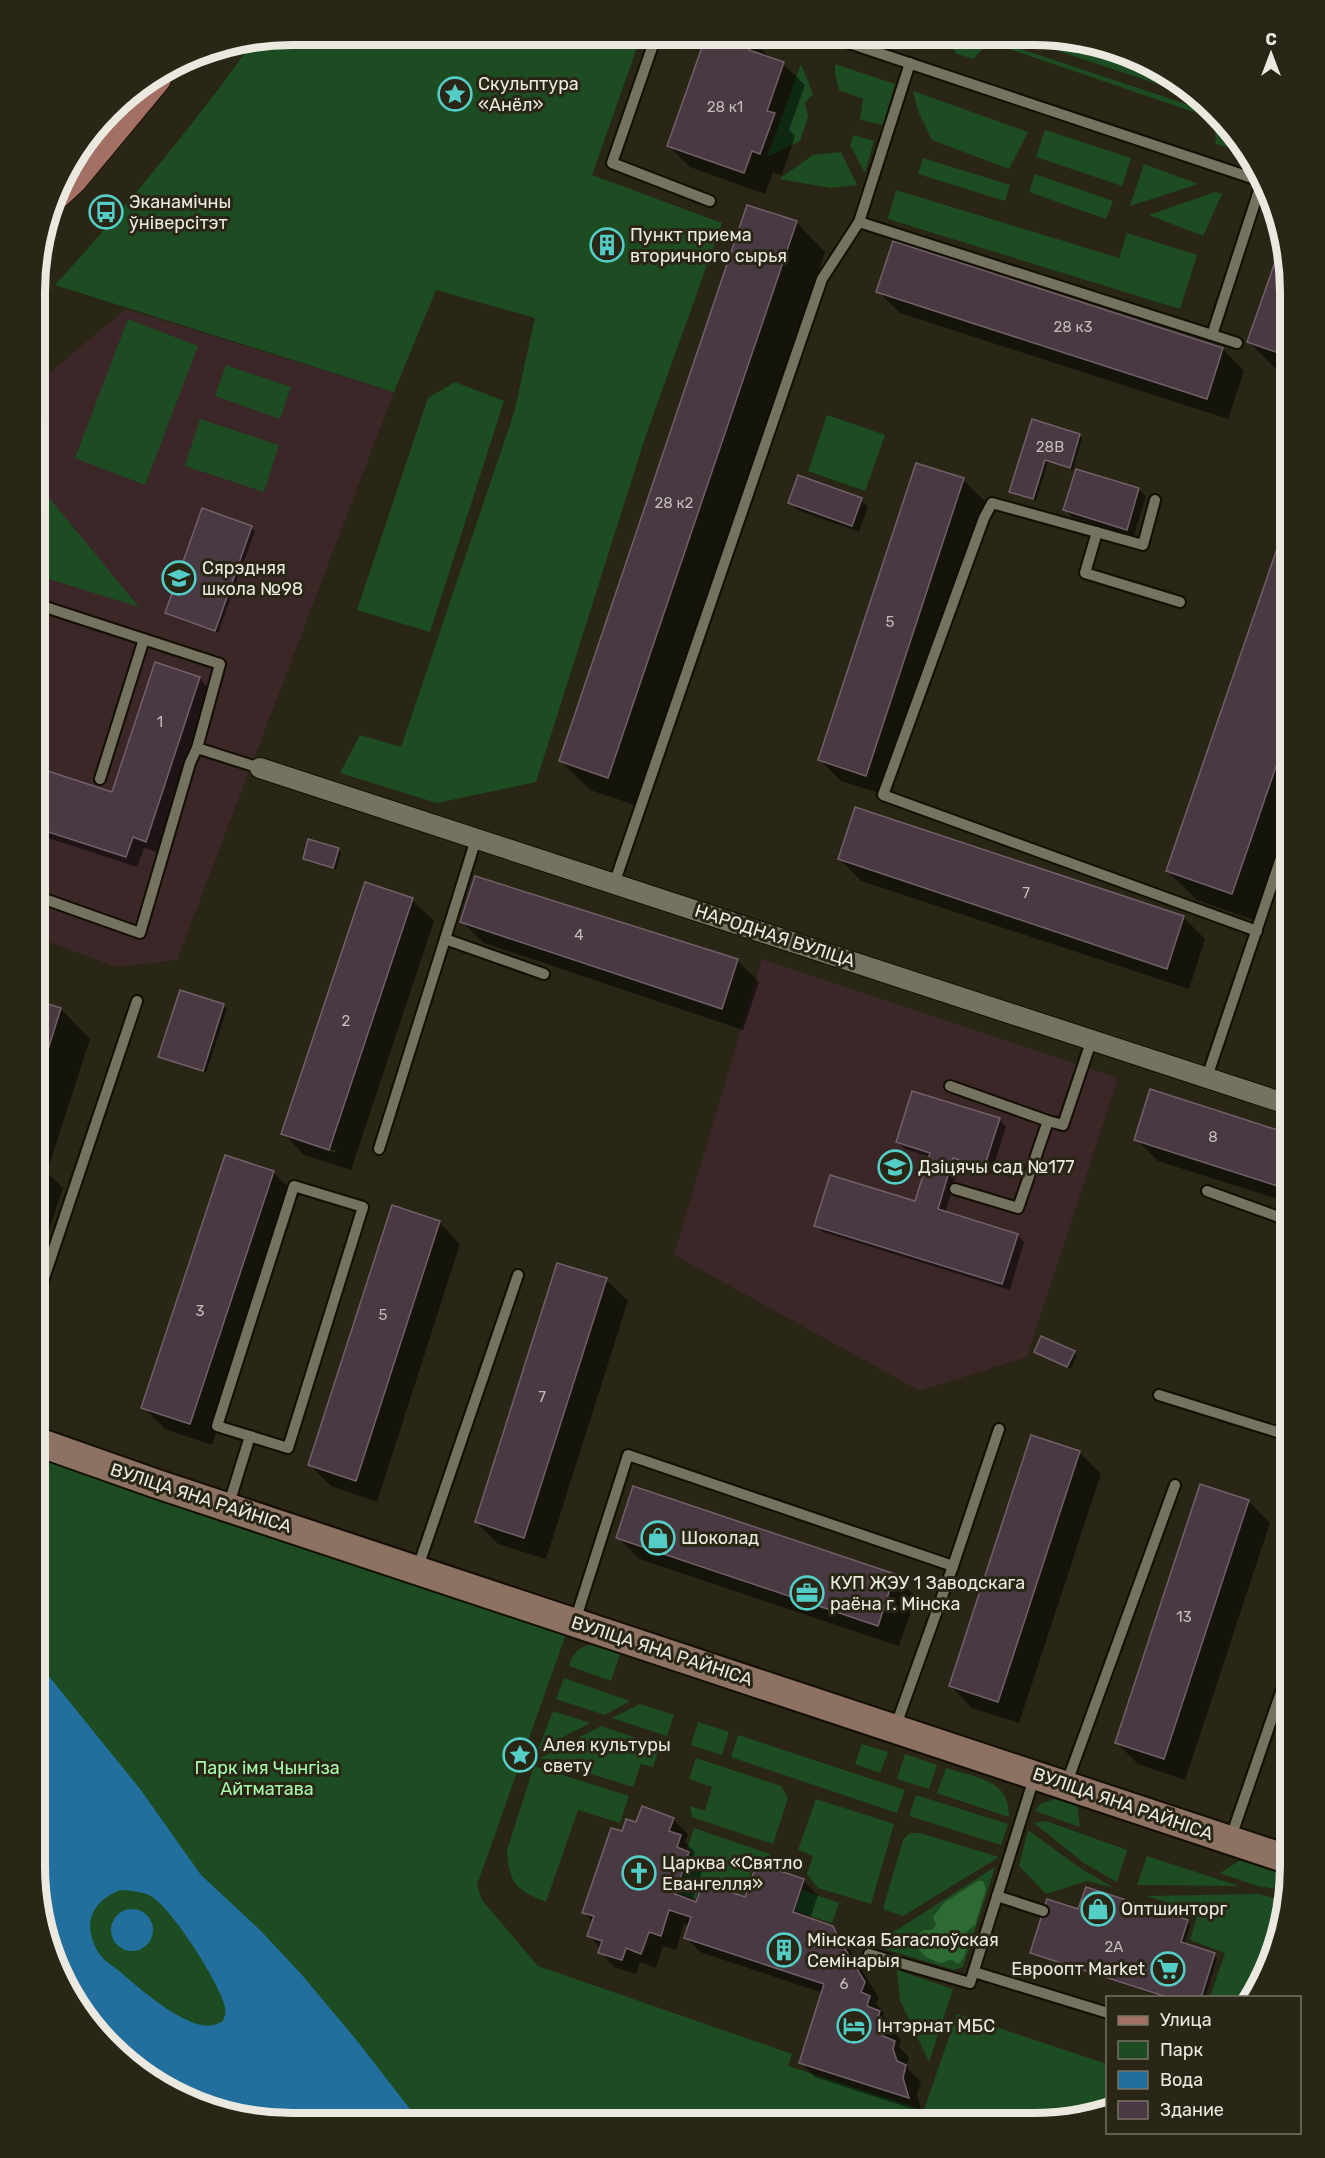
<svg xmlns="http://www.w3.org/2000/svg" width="1325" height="2158" viewBox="0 0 1325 2158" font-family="Rubik,sans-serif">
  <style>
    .education { fill: #3b2728 }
    .green { fill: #1d4c22 }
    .forest { fill: #2e6a34 }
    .water { fill: #226f9e; fill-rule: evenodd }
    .shadow { fill: #0007; fill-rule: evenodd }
    .building { fill: #493942; stroke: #726069; stroke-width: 1.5 }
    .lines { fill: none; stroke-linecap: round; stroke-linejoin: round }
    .lane-casing { stroke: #120f02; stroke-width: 14 }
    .street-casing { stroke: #120f02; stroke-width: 22 }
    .secondary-casing { stroke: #120f02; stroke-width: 32 }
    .primary-casing { stroke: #120f02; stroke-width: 34 }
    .lane { stroke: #767260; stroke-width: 10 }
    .street { stroke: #767260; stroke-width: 20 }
    .secondary { stroke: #8d7162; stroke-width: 28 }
    .primary { stroke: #a47063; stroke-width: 32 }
    .labels { text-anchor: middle; stroke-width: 6; stroke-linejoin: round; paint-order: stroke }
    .number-label { font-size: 15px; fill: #c2bdb8 }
    .poi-label { font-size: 18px; fill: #ebe9df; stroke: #292616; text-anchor: start }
    .street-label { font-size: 18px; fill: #ebe9df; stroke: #292616 }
    .park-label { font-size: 18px; fill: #a6faaa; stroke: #292616 }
    .rim { fill: none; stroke: #ebe9df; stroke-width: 8 }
  </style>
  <rect width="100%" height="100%" fill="#292616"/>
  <!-- education -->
  <g class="education">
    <polygon points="126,309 394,392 177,960 116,967 36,937 36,384"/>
    <polygon points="762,959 1118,1078 1027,1357 920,1391 674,1255"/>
  </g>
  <!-- green -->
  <g class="green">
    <path d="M292,35L641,36L592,175L722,223L645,438L536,782L437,803L340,773L360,735L401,747L514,413L535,318L436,290L394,392L55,285C126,207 192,127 253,42Z"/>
    <polygon points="953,36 984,37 1216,114 1237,136 1248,153 1216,144 1214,119 989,42 973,59 955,53"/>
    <polygon points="1016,37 1067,37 1132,54 1190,88 1200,98"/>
    <polygon points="801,64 813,94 805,103 808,117 800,141 767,157"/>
    <polygon points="835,64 895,84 883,125 860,120 863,99 839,90 835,74"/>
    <polygon points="913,91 1028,132 1009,169 932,140 918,111"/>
    <polygon points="1045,130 1131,158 1122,186 1036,157"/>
    <polygon points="854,135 874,141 865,173 850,145"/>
    <polygon points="841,152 857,185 831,188 779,179 813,155"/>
    <polygon points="923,158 1010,185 1005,201 918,174"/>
    <polygon points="1144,164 1198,184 1130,206"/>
    <polygon points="1035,174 1113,201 1106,219 1029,192"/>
    <polygon points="896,190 1119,258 1127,233 1197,255 1180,309 888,219"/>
    <polygon points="1215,192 1222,194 1203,236 1149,215"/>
    <polygon points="128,319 198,346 145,485 75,458"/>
    <polygon points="226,365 291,387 280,419 215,396"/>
    <polygon points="455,382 504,401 430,632 357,610 428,398"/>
    <polygon points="827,415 885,435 865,491 808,471"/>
    <polygon points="200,419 279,445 264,492 185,466"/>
    <polygon points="36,482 139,607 36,575"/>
    <polygon points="35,1455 566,1634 477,1885 482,1900 538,1966 792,2054 788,2066 924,2110 957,2014 1107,2064 1107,2109 1033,2123 259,2121 194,2104 136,2070 88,2022 54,1964 35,1866"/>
    <path d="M590,1645L620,1654L611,1681L569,1666C573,1654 577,1648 590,1645Z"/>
    <polygon points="564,1678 630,1701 605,1715 556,1699"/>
    <polygon points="640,1704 674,1715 667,1736 612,1718"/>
    <polygon points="553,1711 590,1723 538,1750"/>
    <polygon points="698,1722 729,1732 722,1755 691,1745"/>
    <polygon points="601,1726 660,1746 653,1767 641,1764 633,1787 540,1758"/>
    <polygon points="738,1735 905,1790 897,1813 731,1757"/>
    <polygon points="862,1744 888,1752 880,1773 855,1764"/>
    <polygon points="905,1754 937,1765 929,1789 897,1779"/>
    <polygon points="696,1758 781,1786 788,1798 773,1844 692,1817 690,1806 705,1811 712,1787 689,1779"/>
    <path d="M534,1766L629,1796L620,1823L578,1810L546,1902C516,1890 509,1884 507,1850Z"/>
    <path d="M946,1768C976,1778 1010,1779 1009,1817L937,1793Z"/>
    <polygon points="916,1795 1008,1824 1001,1845 909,1816"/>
    <polygon points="816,1799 894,1824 871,1904 818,1888 807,1874 813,1856 798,1850"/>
    <polygon points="1055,1799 1077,1806 1080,1827 1035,1811 1040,1804"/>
    <polygon points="1046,1821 1127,1850 1117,1882 1084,1863 1034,1823"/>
    <polygon points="694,1828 770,1854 766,1865 755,1861 744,1894 702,1880 695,1899 677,1893 691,1851 687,1849"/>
    <polygon points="1028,1830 1080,1868 1114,1888 1087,1881 1046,1894 1019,1866"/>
    <polygon points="910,1833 920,1833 999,1857 903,1916 883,1909 903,1840"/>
    <polygon points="1147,1856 1239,1886 1137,1885"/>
    <polygon points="1242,1859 1284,1873 1278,1889 1257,1886 1220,1873"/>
    <polygon points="995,1867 963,1967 954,1970 885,1949 881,1940"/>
    <polygon points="802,1890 839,1903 832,1923 795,1911"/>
    <polygon points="1259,1894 1286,1902 1277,1949 1251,1997 1210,1997 1225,1953 1190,1940 1198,1912 1146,1896"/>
    <polygon points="897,1970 953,1989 929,2062 900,2000"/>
  </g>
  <!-- forest -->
  <path class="forest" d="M978,1881H983L986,1889L975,1925L967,1931C969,1942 967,1957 958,1964C952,1959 949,1959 942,1963C925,1958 918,1955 916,1936L924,1930H932L936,1925L933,1917L945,1902Z"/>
  <!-- water -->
  <g class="water">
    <path d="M35,1659L140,1789L201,1875L260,1930L302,1975L358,2042L420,2122L259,2121L194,2104L168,2089L128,2059L97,2025L87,2012L84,2004L71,1993L54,1964L35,1866ZM120,1890C133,1891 145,1891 155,1899C175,1914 220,1984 225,2007C226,2012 225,2016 223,2021C215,2026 207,2027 197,2024C171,2016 139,1988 118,1970C111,1965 102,1959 98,1952C82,1924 91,1902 120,1890Z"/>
    <circle cx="132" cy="1930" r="21"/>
  </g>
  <!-- shadow -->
  <g class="shadow">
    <polygon points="708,36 740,36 752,40 772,60 783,64 805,85 789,130 795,136 782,175 773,172 765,194 690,167 669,146"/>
    <polygon points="796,222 825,252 638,806 590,790 561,761"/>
    <polygon points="619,238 622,241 615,262 600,257 597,254"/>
    <polygon points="894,243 1223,349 1244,371 1228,419 900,313 878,291"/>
    <polygon points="1282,248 1291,292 1290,380 1285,378 1249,342"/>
    <polygon points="1033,421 1079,435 1082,438 1073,470 1048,462 1036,501 1014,494 1011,491"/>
    <polygon points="963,480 985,501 888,796 841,781 819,759"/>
    <polygon points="1138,489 1146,496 1134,536 1072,517 1065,510"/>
    <polygon points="861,500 868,507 859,532 797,510 790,502"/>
    <polygon points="1290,516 1290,840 1262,923 1197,900 1167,871"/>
    <polygon points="251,527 255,531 218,633 170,616 167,613"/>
    <polygon points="199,678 210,689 157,852 144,848 137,867 36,834 36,768 113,794"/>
    <polygon points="856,809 1184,918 1205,939 1189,989 861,881 840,859"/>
    <polygon points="338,849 341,852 336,870 308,862 304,859"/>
    <path d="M412,900L434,921L351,1170L304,1155L283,1133ZM307,1141L337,1151L336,1153L307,1144Z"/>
    <polygon points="462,922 737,960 759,982 743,1030 484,943"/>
    <polygon points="181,992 224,1006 227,1009 206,1073 163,1059 160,1056"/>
    <polygon points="36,1001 61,1009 90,1039 47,1172 63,1188 35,1273"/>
    <polygon points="1151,1091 1290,1136 1290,1203 1158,1161 1136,1139"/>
    <polygon points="999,1119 1006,1127 991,1174 960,1164 945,1213 1017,1235 1024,1242 1010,1290 823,1232 816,1225 916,1203 930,1157 905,1149 897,1141"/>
    <polygon points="273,1172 295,1194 212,1445 165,1429 143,1407"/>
    <polygon points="439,1222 460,1244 377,1502 331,1486 310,1465"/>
    <polygon points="606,1280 628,1301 546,1559 498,1544 476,1522"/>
    <polygon points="1036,1352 1074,1352 1077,1355 1071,1369"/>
    <polygon points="1079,1452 1101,1474 1019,1723 972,1708 951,1686"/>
    <polygon points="1248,1501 1270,1523 1185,1780 1138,1764 1116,1742"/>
    <polygon points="618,1537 894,1575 916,1597 899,1646 639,1559"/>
    <polygon points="673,1819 688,1834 685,1842 695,1852 693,1858 703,1868 692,1902 697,1904 746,1899 803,1880 818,1895 810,1919 832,1927 848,1943 853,1956 879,1998 876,2004 884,2012 883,2016 894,2027 893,2031 901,2040 899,2047 909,2057 907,2065 909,2070 921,2082 917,2094 922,2112 815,2077 800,2062 823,1993 700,1952 686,1937 690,1925 684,1924 676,1950 663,1946 656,1968 640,1962 636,1974 614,1967 600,1952 601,1948 589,1936 593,1922 584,1912 623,1833 637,1824"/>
    <polygon points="1079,1911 1187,1921 1190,1925 1184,1945 1214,1955 1217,1958 1205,1998 1166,1998 1035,1955 1032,1952"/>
  </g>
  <!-- building -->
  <g class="building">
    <polygon points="706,36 745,36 753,39 749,50 784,62 767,111 775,113 760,154 752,151 744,173 667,146"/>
    <polygon points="747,205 797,221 608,778 559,761"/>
    <polygon points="602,231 619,237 612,260 595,254"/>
    <polygon points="893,241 1223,348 1207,399 876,292"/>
    <polygon points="1281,245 1291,292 1290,357 1247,342"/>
    <polygon points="1032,419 1080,434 1070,468 1045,460 1033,499 1009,492"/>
    <polygon points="916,463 964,478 866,776 818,760"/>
    <polygon points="1076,469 1139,488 1127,530 1063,510"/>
    <polygon points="798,475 862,498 852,526 788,503"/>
    <polygon points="202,508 252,526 215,631 165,613"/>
    <polygon points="1290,511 1290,726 1232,894 1166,871"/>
    <polygon points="155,662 200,677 146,842 133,837 126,857 36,828 36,767 112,792"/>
    <polygon points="855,807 1184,916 1167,969 838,859"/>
    <polygon points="308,839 339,848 333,868 303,859"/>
    <polygon points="475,876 738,959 722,1009 460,922"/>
    <polygon points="365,882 413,898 329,1150 281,1134"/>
    <polygon points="180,990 224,1004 203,1071 158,1057"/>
    <polygon points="36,1000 61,1008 36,1088"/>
    <polygon points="1150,1089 1290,1134 1290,1190 1134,1140"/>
    <polygon points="912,1091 1000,1118 984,1168 953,1158 938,1209 1018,1234 1002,1284 814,1226 830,1175 915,1201 930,1153 896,1142"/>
    <polygon points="225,1155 274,1171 190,1424 141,1408"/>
    <polygon points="392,1205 440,1221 356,1481 308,1465"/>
    <polygon points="557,1263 607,1278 524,1538 475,1522"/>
    <polygon points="1041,1336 1075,1351 1067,1367 1034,1352"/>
    <polygon points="1031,1435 1080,1451 998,1702 949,1686"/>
    <polygon points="1200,1484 1249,1500 1164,1759 1115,1743"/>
    <polygon points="633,1486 895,1574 878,1626 616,1538"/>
    <polygon points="1290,1767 1290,1798 1281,1795"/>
    <polygon points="642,1806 674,1818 669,1831 681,1835 677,1847 689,1852 675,1894 696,1902 703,1882 745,1897 757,1863 804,1879 793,1912 833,1926 839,1939 865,1982 861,1992 870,1996 867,2006 880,2011 877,2020 887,2024 883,2036 895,2041 893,2049 897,2061 906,2065 903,2078 909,2098 799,2063 824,1984 684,1938 691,1917 669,1910 661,1936 649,1932 641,1954 626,1948 622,1960 598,1953 602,1941 587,1936 594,1916 582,1913 611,1828 622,1831 626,1819 636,1822"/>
    <polygon points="1086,1887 1188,1920 1181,1942 1215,1953 1201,1998 1170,1998 1030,1953 1047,1899 1078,1909"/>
  </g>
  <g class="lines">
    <!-- lane casing -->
    <g class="lane-casing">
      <g id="lane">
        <polyline points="656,36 612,163 710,201"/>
        <polyline points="828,36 1264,182"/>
        <polyline points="859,222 1237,343"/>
        <polyline points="1212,335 1262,181"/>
        <polyline points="1155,500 1143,545 992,503 984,518 883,795 1257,931"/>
        <polyline points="1097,532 1085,573 1180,602"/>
        <polyline points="197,748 260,768"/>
        <polyline points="100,779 144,639"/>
        <polyline points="614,884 822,279 859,222 910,63"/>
        <polyline points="36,896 140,933 190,763 197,748 220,664 36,604"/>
        <polyline points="445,939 476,839"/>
        <polyline points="1207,1077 1290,831"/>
        <polyline points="950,1086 1048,1121 1018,1208 955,1189"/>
        <polyline points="1048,1121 1063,1125 1092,1039"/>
        <polyline points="379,1149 445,939 544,974"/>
        <polygon points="294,1186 363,1207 288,1448 217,1426"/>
        <polyline points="1207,1191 1290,1221"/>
        <polyline points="35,1305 137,1001"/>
        <polyline points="1159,1395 1290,1436"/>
        <polyline points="228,1507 250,1436"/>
        <polyline points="953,1566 999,1429"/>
        <polyline points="417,1570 518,1275"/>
        <polyline points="575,1621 628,1455 953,1566 895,1728"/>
        <polyline points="1066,1785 1175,1485"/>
        <polyline points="1230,1840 1290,1666"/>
        <polyline points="997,1896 1043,1911"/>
        <polyline points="869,1954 970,1983 1035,1775"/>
        <polyline points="974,1972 1108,2013"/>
      </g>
    </g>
    <!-- street casing -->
    <g class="street-casing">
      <polyline id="street" points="260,768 1290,1105"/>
    </g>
    <!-- secondary casing -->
    <g class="secondary-casing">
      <polyline id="secondary" points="35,1441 157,1484 1290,1860"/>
    </g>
    <!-- primary casing -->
    <g class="primary-casing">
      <polyline id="primary" points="57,192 72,178 155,78"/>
    </g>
    <!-- lane -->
    <use href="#lane" class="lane"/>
    <!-- street -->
    <use href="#street" class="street"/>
    <!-- secondary -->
    <use href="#secondary" class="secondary"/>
    <!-- primary -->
    <use href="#primary" class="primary"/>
  </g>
  <!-- icons -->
  <defs>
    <g id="sight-ring" transform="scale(1.725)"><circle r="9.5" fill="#292616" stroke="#54cdc7" stroke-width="1.5"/><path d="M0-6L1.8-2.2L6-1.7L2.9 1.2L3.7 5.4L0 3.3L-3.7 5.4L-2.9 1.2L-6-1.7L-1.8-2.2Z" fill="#54cdc7"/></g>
    <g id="bus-ring" transform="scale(1.725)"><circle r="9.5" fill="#292616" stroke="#54cdc7" stroke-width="1.5"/><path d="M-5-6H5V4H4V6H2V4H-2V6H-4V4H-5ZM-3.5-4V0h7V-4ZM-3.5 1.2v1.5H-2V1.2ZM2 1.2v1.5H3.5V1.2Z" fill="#54cdc7"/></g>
    <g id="building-ring" transform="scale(1.725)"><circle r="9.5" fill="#292616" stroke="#54cdc7" stroke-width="1.5"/><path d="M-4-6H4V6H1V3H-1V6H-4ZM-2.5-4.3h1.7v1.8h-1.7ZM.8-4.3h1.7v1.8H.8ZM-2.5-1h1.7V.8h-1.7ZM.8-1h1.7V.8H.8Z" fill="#54cdc7"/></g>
    <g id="school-ring" transform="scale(1.725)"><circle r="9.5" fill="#292616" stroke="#54cdc7" stroke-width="1.5"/><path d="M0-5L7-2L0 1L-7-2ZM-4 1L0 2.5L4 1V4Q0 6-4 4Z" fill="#54cdc7"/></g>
    <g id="shop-ring" transform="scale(1.725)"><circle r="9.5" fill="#292616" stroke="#54cdc7" stroke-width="1.5"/><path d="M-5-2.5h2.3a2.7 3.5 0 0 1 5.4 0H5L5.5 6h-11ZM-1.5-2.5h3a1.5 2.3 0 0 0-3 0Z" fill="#54cdc7"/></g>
    <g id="office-ring" transform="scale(1.725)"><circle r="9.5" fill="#292616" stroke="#54cdc7" stroke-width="1.5"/><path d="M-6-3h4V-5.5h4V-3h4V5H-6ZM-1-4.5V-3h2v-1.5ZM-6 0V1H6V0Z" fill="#54cdc7"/></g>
    <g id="church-ring" transform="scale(1.725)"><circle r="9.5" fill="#292616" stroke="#54cdc7" stroke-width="1.5"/><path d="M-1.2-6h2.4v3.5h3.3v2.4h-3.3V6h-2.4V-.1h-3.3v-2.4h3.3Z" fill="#54cdc7"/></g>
    <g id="supermarket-ring" transform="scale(1.725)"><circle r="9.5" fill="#292616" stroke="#54cdc7" stroke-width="1.5"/><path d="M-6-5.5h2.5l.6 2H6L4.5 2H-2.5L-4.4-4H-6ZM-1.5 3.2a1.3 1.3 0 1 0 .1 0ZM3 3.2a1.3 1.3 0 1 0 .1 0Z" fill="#54cdc7"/></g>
    <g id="hotel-ring" transform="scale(1.725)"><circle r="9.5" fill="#292616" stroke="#54cdc7" stroke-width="1.5"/><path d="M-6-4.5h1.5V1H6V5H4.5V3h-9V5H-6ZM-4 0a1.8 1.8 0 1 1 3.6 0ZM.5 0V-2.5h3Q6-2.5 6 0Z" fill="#54cdc7"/></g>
  </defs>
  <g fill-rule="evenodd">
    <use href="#sight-ring" x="455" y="94"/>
    <use href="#bus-ring" x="106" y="212"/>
    <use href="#building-ring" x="607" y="245"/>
    <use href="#school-ring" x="179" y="578"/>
    <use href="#school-ring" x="895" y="1167"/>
    <use href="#shop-ring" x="658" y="1538"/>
    <use href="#office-ring" x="807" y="1593"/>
    <use href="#sight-ring" x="520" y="1755"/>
    <use href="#church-ring" x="639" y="1873"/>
    <use href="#shop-ring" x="1098" y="1909"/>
    <use href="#building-ring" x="784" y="1950"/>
    <use href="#supermarket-ring" x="1168" y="1969"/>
    <use href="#hotel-ring" x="854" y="2026"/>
  </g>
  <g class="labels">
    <!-- number labels -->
    <g class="number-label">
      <text x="725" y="112">28 к1</text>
      <text x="1073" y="332">28 к3</text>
      <text x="1050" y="452">28В</text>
      <text x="674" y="508">28 к2</text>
      <text x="890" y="627">5</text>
      <text x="160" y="727">1</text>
      <text x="1026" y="898">7</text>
      <text x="579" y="940">4</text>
      <text x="346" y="1026">2</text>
      <text x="1213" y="1142">8</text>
      <text x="200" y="1316">3</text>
      <text x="383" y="1320">5</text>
      <text x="542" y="1402">7</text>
      <text x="1184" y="1622">13</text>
      <text x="1114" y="1952">2А</text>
      <text x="844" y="1989">6</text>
    </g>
    <!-- poi labels -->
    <g class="poi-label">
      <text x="478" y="90">Скульптура<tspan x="478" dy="21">«Анёл»</tspan></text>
      <text x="129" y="208">Эканамічны<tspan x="129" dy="21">ўніверсітэт</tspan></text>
      <text x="630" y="241">Пункт приема<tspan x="630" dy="21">вторичного сырья</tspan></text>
      <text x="202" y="574">Сярэдняя<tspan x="202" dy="21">школа №98</tspan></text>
      <text x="918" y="1173">Дзіцячы сад №177</text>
      <text x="681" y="1544">Шоколад</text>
      <text x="830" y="1589">КУП ЖЭУ 1 Заводскага<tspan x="830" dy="21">раёна г. Мінска</tspan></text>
      <text x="543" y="1751">Алея культуры<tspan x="543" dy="21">свету</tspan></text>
      <text x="662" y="1869">Царква «Святло<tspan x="662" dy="21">Евангелля»</tspan></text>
      <text x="1121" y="1915">Оптшинторг</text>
      <text x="807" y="1946">Мінская Багаслоўская<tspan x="807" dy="21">Семінарыя</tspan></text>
      <text x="1145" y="1975" text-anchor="end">Евроопт Market</text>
      <text x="877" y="2032">Інтэрнат МБС</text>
    </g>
    <!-- street labels -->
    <g class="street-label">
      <text transform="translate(775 936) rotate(18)" y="6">НАРОДНАЯ ВУЛІЦА</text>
      <text transform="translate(201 1498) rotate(18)" y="6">ВУЛІЦА ЯНА РАЙНІСА</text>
      <text transform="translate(662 1651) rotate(18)" y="6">ВУЛІЦА ЯНА РАЙНІСА</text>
      <text transform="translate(1123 1804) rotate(19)" y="6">ВУЛІЦА ЯНА РАЙНІСА</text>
    </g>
    <!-- park labels -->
    <g class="park-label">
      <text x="267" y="1774">Парк імя Чынгіза<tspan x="267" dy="21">Айтматава</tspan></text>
    </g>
  </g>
  <!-- crop -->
  <path d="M0 0H1325V2158H0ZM292 45H1033A247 247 0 0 1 1280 292V1866A247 247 0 0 1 1033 2113H292A247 247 0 0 1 45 1866V292A247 247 0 0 1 292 45Z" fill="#292616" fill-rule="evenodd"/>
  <path class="rim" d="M292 45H1033A247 247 0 0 1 1280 292V1866A247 247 0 0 1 1033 2113H292A247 247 0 0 1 45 1866V292A247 247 0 0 1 292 45Z"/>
  <!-- legend -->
  <rect x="1106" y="1996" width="195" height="138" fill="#292616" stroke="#777466" stroke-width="1.5"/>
  <rect x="1118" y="2016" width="30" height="9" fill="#a47063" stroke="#777466" stroke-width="1.5"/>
  <text x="1160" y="2026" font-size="18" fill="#ebe9df">Улица</text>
  <rect x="1118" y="2041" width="30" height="18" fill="#1d4c22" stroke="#777466" stroke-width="1.5"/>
  <text x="1160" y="2056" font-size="18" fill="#ebe9df">Парк</text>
  <rect x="1118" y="2071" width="30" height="18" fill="#226f9e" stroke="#777466" stroke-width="1.5"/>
  <text x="1160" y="2086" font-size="18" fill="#ebe9df">Вода</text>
  <rect x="1118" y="2101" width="30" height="18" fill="#493942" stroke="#777466" stroke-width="1.5"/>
  <text x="1160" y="2116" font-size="18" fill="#ebe9df">Здание</text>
  <!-- north arrow -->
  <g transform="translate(1271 54)" stroke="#292616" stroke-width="4.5" paint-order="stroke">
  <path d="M0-4.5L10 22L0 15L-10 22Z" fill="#ebe9df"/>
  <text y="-9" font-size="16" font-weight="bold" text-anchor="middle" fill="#ebe9df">С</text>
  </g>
</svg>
